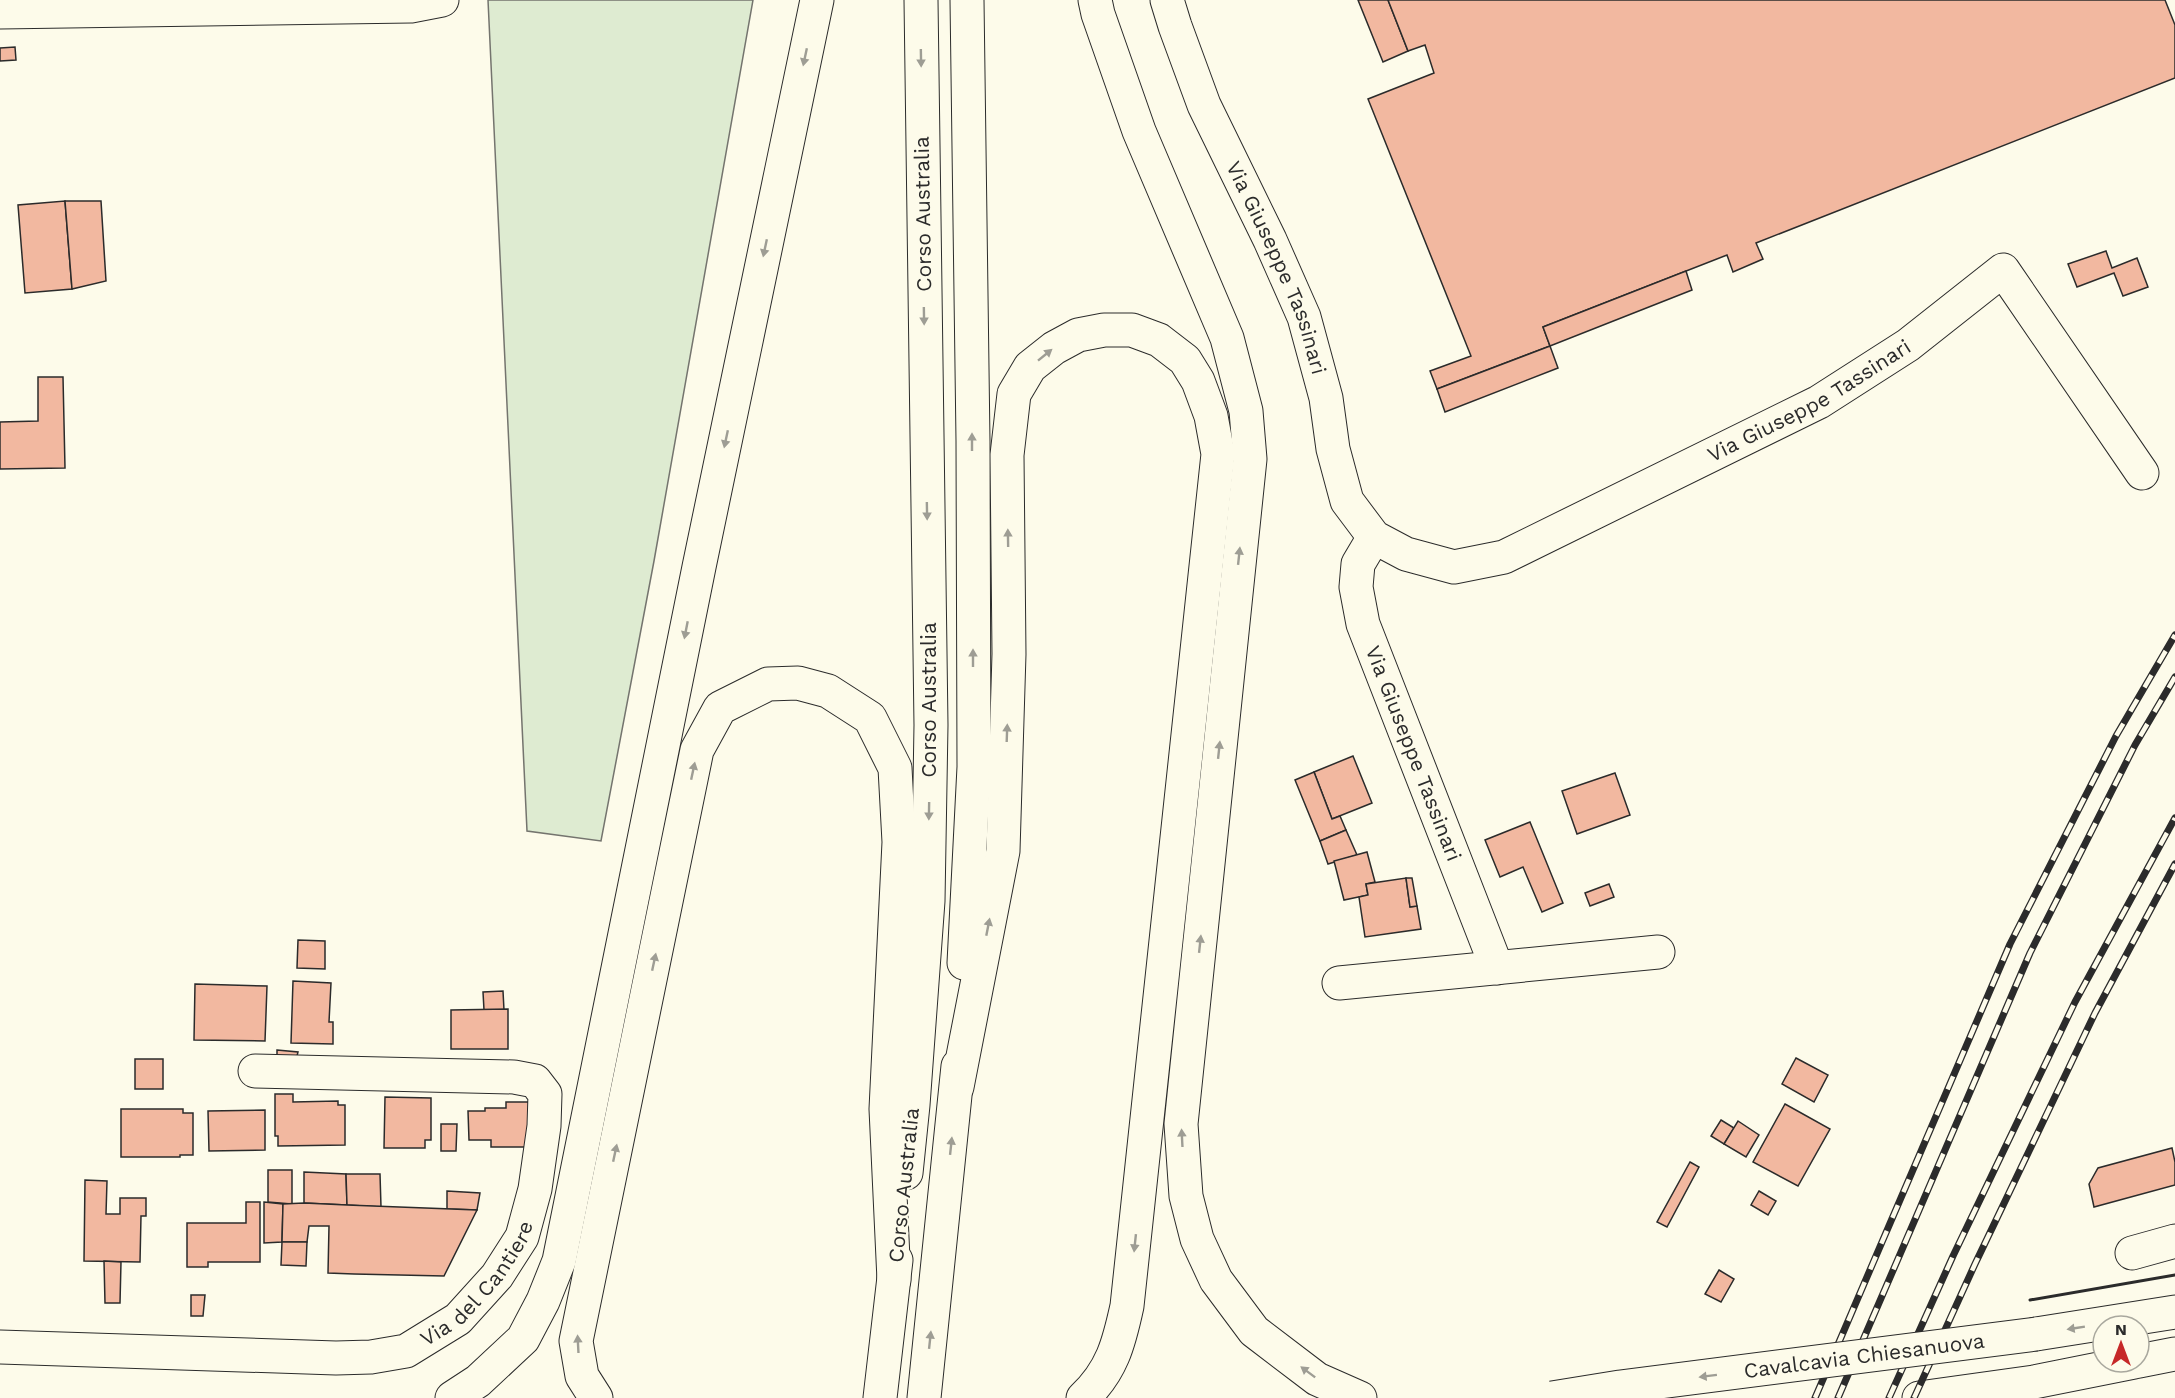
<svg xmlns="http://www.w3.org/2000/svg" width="2175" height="1398" viewBox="0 0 2175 1398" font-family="'Work Sans',sans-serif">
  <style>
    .green { fill: #deebd1; stroke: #74746e; stroke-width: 1.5 }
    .building { fill: #f2b8a0; stroke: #2b2b2b; stroke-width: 1.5 }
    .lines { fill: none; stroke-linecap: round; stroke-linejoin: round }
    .minor-casing { stroke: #2b2b2b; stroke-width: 35 }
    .major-casing { stroke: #2b2b2b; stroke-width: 35 }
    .highway-casing { stroke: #2b2b2b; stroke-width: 35 }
    .minor { stroke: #fdfbea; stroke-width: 33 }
    .major { stroke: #fdfbea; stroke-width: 33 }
    .highway { stroke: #fdfbea; stroke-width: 33 }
    .rail-casing { stroke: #2b2b2b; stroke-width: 7 }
    .rail { stroke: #fdfbea; stroke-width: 4.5; stroke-dasharray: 14; stroke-linecap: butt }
    .major-bridge-casing { stroke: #2b2b2b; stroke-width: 35; stroke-linecap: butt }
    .major-bridge { stroke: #fdfbea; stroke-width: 33 }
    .wall { stroke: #2b2b2b; stroke-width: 3 }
    .oneway { fill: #9e9d94 }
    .labels { text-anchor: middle; stroke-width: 4.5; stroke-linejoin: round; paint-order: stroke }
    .street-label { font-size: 21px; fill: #2b2b2b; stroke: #fdfbea }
  </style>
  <rect width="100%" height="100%" fill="#fdfbea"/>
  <!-- green -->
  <polygon class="green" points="488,0 753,0 654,561 601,841 527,831"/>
  <!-- building -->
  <g class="building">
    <polygon points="1358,0 1388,0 1408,51 1383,62"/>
    <polygon points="1388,0 2165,0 2175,25 2175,78 1756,243 1763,259 1733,272 1727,255 1543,327 1550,346 1437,389 1430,371 1471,356 1368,99 1434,73 1425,45 1408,51"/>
    <polygon points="15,47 16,60 0,61 0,48"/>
    <polygon points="65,201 72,289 25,293 18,205"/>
    <polygon points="65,201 101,201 106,281 72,289"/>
    <polygon points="2106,251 2112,268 2137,258 2148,287 2123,296 2114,273 2077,287 2068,264"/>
    <polygon points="1686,271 1692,290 1550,346 1543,327"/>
    <polygon points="1550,346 1558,368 1445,412 1437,389"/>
    <polygon points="38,377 63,377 65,468 0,469 0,422 38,421"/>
    <polygon points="1353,756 1372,803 1332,819 1314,772"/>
    <polygon points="1314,772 1332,819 1340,816 1346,830 1320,841 1295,780"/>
    <polygon points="1615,773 1630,815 1577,834 1562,791"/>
    <polygon points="1530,822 1563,903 1542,912 1523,867 1500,877 1485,840"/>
    <polygon points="1346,830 1357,855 1328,864 1320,841"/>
    <polygon points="1367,852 1375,882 1366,884 1368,895 1344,900 1334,861"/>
    <polygon points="1406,878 1410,907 1417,906 1421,929 1365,937 1359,897 1368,895 1366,884"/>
    <polygon points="1406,878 1412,878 1417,906 1410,907"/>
    <polygon points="1609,884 1614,897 1590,906 1585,893"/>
    <polygon points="298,940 325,941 325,969 297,968"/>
    <polygon points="293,981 331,983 329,1022 333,1022 333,1044 291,1043"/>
    <polygon points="195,984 267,986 265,1041 194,1040"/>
    <polygon points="503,991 504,1010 484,1010 483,992"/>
    <polygon points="508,1009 508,1049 451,1049 451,1010"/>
    <polygon points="277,1050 298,1052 297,1056 277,1056"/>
    <polygon points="1796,1058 1828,1075 1814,1102 1782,1084"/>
    <rect x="135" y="1059" width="28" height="30"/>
    <polygon points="275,1094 293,1094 293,1102 338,1101 338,1105 345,1105 345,1145 278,1146 278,1136 275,1136"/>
    <polygon points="385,1097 431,1098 431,1140 425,1140 425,1148 384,1148"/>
    <polygon points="506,1102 530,1102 531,1147 491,1147 491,1140 469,1140 468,1111 485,1111 485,1108 506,1108"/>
    <polygon points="1785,1104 1830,1129 1798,1186 1753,1162"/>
    <polygon points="121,1109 183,1109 183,1113 193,1113 193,1155 180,1155 180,1157 121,1157"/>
    <polygon points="265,1110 265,1150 209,1151 208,1111"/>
    <polygon points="1721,1120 1734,1128 1724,1144 1711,1136"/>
    <polygon points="1738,1121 1759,1135 1746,1157 1724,1144"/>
    <polygon points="441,1124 457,1124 456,1151 441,1151"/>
    <polygon points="2172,1148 2175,1162 2175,1185 2094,1207 2089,1184 2098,1168"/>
    <polygon points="1690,1162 1699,1167 1667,1227 1657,1222"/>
    <polygon points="268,1170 292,1170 292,1204 268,1202"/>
    <polygon points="304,1172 346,1174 347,1205 304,1203"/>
    <polygon points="346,1174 380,1174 381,1207 347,1205"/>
    <polygon points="85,1180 107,1181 106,1214 120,1214 120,1198 146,1198 146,1216 141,1216 140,1262 84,1261"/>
    <polygon points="447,1191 480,1193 477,1210 447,1209"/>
    <polygon points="1759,1191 1776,1201 1768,1215 1751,1205"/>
    <polygon points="246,1202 260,1202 260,1262 208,1262 208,1267 187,1267 187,1223 246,1223"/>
    <polygon points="264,1202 283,1204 282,1242 264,1243"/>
    <polygon points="304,1203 347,1205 477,1210 444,1276 354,1274 328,1273 329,1226 309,1226 307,1242 282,1242 283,1204"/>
    <polygon points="282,1242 307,1242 306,1266 281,1265"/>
    <polygon points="104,1261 121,1262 120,1303 105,1303"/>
    <polygon points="1719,1270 1734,1279 1721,1302 1705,1294"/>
    <polygon points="191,1295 205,1295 203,1316 191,1316"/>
  </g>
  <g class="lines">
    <!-- minor casing -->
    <g class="minor-casing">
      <g id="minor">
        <path id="s1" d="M1167,0L1175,26L1204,105L1270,240L1304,317L1326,398L1333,449L1347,501L1374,537L1406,554L1454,567L1504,557L1819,402L1908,345L2003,270L2142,473"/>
        <polyline points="0,12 411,6 442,0"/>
        <path id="s2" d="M1374,537L1358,564L1356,587L1363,624L1497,968"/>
        <polyline points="1339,983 1658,952"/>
        <polyline points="2132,1253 2175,1241"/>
        <path id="s3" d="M0,1347L336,1358L371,1357L406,1351L458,1319L497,1276L522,1237L535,1189L544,1126L545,1094L535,1081L514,1077L255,1071"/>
      </g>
    </g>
    <!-- major casing -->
    <g class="major-casing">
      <g id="major">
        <polyline points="2036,1334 2175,1312"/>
        <polyline points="2139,1361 2175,1354"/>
        <polyline points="1919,1398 2034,1382 2134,1362"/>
      </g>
    </g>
    <!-- highway casing -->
    <g class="highway-casing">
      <g id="highway">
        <polyline points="1095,0 1098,14 1139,131 1227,338 1246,411 1250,459 1181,1124 1186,1196 1197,1239 1216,1280 1254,1331 1317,1379 1360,1398"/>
        <polyline points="964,963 974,767 973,441 967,0"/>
        <path d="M957,1087L1003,851L1009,654L1007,455L1014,394L1030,367L1054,348L1078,335L1104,330H1132L1159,340L1185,360L1198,381L1211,416L1218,454L1127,1306C1119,1343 1112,1371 1083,1398"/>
        <polyline points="906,1173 913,1105 928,901 931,725 921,0"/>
        <polyline points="452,1398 478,1381 523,1339 543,1301 559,1261 699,567 817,0"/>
        <polyline points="596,1398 582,1376 576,1341 697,750 720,708 768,684 798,683 828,691 870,718 895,768 899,842 886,1109 894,1280"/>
        <polyline points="880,1398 896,1260"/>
        <polyline points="924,1398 958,1066"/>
      </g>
    </g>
    <!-- minor -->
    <use href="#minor" class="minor"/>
    <!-- major -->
    <use href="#major" class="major"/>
    <!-- highway -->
    <use href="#highway" class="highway"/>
    <!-- rail casing -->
    <g class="rail-casing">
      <g id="rail">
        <polyline points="1815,1398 2010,944 2116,736 2175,635"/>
        <polyline points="1838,1398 2030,953 2135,745 2175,677"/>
        <polyline points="1889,1398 1953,1256 2075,1002 2175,818"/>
        <polyline points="1914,1398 1975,1264 2095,1013 2175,864"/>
      </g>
    </g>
    <!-- rail -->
    <use href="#rail" class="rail"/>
    <!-- major-bridge casing -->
    <g class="major-bridge-casing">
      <g id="major-bridge">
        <path id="s4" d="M1552,1398L1620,1387L2036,1334"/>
      </g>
    </g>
    <!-- major-bridge -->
    <use href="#major-bridge" class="major-bridge"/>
    <!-- wall -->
    <polyline class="wall" points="2030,1300 2175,1275"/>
  </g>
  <!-- one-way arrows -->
  <defs><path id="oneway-solid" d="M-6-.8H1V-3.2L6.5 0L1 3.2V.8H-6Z" transform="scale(1.5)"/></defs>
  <g class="oneway">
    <use href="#oneway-solid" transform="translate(805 57) rotate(102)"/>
    <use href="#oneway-solid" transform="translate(921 58) rotate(89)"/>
    <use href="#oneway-solid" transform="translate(765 248) rotate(102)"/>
    <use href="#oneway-solid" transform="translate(924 316) rotate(89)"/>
    <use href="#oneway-solid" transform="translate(1045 355) rotate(-39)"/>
    <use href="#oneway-solid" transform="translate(726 439) rotate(102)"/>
    <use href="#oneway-solid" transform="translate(972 442) rotate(-90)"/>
    <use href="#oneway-solid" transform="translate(927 511) rotate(89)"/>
    <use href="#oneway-solid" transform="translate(1008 538) rotate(-91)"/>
    <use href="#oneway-solid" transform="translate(1239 556) rotate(-84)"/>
    <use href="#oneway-solid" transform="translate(686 630) rotate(101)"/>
    <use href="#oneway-solid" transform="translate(973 658) rotate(-90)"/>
    <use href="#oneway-solid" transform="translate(1007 733) rotate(-88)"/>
    <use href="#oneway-solid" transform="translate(1219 750) rotate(-84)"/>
    <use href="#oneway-solid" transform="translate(693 771) rotate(-78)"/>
    <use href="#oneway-solid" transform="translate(929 811) rotate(91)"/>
    <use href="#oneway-solid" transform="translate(988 927) rotate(-79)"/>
    <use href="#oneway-solid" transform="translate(1200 944) rotate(-84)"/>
    <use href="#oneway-solid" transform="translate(654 962) rotate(-78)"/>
    <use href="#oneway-solid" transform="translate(1182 1138) rotate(-93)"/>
    <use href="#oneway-solid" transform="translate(951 1146) rotate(-84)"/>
    <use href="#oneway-solid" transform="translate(615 1153) rotate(-78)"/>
    <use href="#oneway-solid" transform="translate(1135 1243) rotate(96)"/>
    <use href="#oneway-solid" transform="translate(2076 1328) rotate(171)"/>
    <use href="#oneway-solid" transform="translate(930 1340) rotate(-84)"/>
    <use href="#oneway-solid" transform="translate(578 1344) rotate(-93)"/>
    <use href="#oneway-solid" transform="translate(1308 1372) rotate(-143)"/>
    <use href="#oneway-solid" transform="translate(1708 1376) rotate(173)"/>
  </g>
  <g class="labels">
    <!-- street labels -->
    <g class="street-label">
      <text transform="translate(923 214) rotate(-91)" y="7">Corso Australia</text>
      <text dy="7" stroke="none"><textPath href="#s1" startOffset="290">Via Giuseppe Tassinari</textPath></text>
      <text dy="7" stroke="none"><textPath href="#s1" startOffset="1060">Via Giuseppe Tassinari</textPath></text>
      <text transform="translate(929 700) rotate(-90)" y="7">Corso Australia</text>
      <text dy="7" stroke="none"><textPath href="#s2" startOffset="231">Via Giuseppe Tassinari</textPath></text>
      <text transform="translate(904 1185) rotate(-84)" y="7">Corso Australia</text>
      <text dy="7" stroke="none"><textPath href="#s3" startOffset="507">Via del Cantiere</textPath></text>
      <text dy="7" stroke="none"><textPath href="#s4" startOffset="315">Cavalcavia Chiesanuova</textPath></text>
    </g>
  </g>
  <!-- north arrow -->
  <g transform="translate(2121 1344)"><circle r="28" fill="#fdfbea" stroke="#a9a89e" stroke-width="1.5"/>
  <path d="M0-4.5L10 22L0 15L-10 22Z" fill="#c62828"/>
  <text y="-9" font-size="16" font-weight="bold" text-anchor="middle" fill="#2b2b2b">N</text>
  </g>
</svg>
